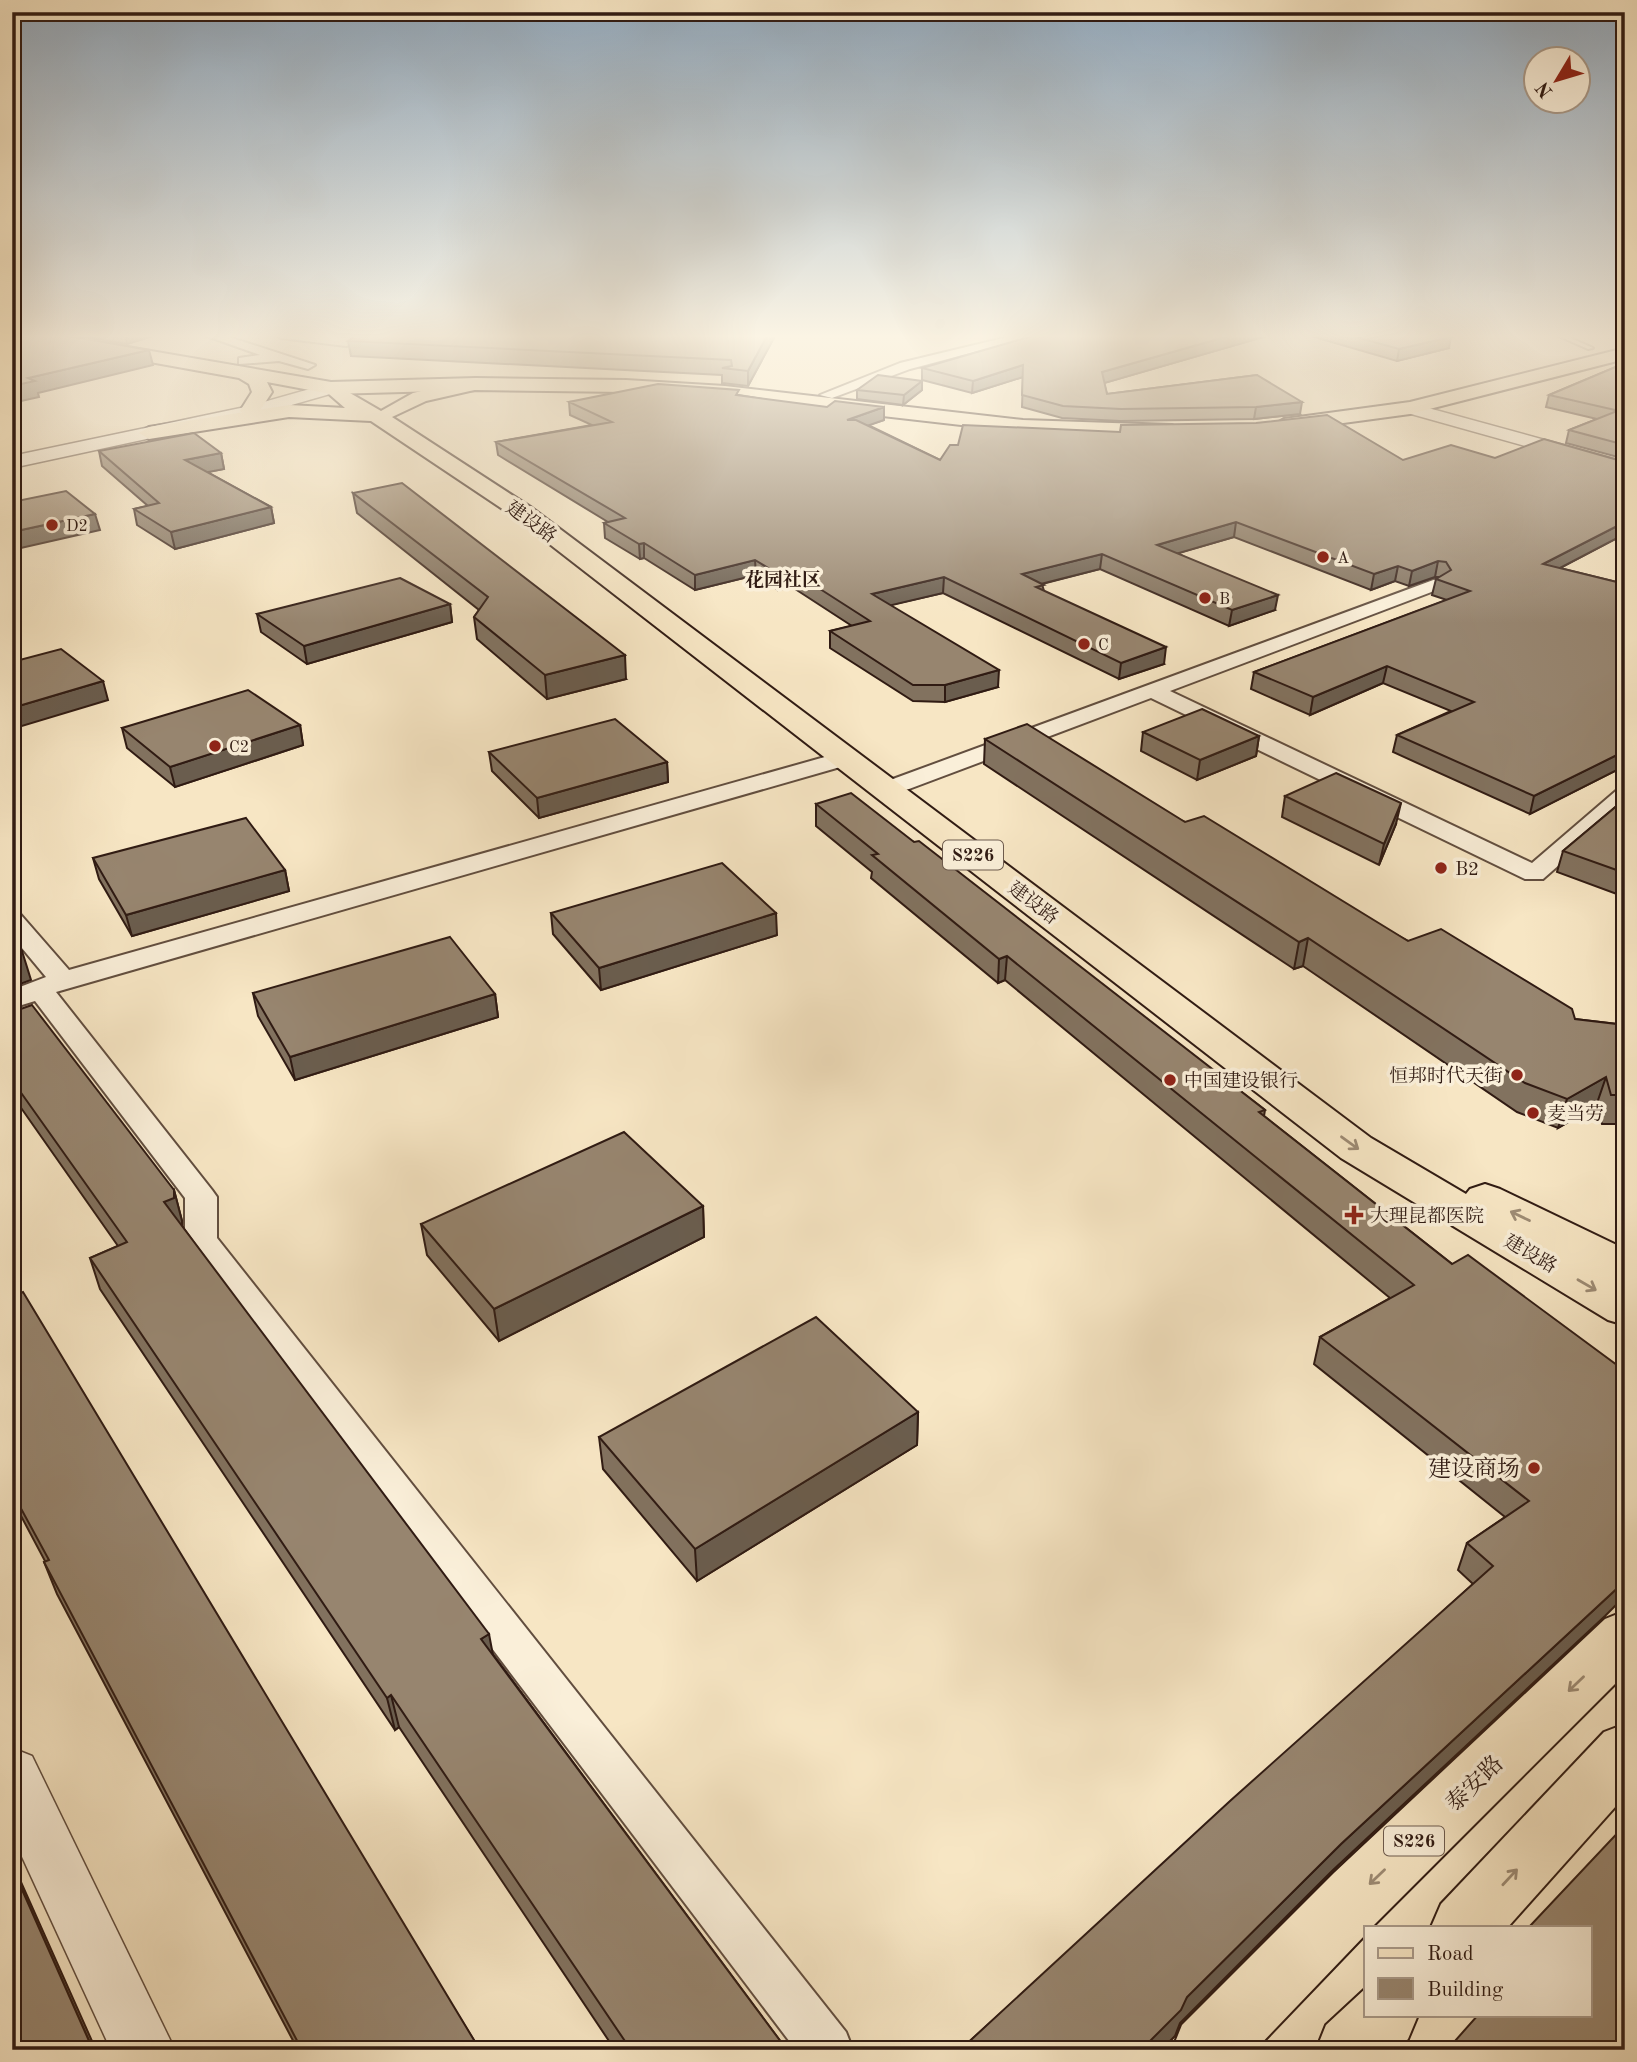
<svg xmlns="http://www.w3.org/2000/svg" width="1637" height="2062" viewBox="0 0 1637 2062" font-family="'Old Standard TT','Noto Serif SC',serif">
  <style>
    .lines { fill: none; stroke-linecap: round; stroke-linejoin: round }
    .service-casing { stroke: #624e3f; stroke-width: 4 }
    .minor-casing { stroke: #624e3f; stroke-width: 4 }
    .tertiary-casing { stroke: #624e3f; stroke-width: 3 }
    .primary-casing { stroke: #301b13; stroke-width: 4 }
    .trunk-casing { stroke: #301b13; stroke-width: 4 }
    .service { fill: #faefd9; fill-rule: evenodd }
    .minor { fill: #faefd9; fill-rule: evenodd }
    .tertiary { fill: #faefd9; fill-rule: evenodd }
    .primary { fill: #f7e6c4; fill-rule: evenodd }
    .trunk { fill: #f7e6c4; fill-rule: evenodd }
    .wall { fill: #82725f; stroke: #301b13; stroke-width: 2 }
    .shaded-wall { fill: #6a5d4e; stroke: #301b13; stroke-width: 2 }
    .building { fill: #97856f; stroke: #301b13; stroke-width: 2 }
    .oneway { stroke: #9d8b74 }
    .poi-dot { fill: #8f2418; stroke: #faefd9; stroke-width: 2.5 }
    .labels { text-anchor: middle; stroke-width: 7; stroke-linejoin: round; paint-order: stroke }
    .far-poi-label { font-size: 16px; fill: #301b13; stroke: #faefd9; text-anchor: start }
    .shield { fill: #faefd9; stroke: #6d5b4e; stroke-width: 2 }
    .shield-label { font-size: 18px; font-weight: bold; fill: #301b13 }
    .street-label { font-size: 19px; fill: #301b13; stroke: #faefd9 }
    .far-quarter-label { font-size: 19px; font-weight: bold; fill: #301b13; stroke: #faefd9 }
    .poi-label { font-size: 19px; fill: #301b13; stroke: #faefd9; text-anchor: start }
    .near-poi-label { font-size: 23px; fill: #301b13; stroke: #faefd9; text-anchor: end }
    .near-street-label { font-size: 23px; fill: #301b13; stroke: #faefd9 }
  </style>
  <rect width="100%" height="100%" fill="#f7e6c4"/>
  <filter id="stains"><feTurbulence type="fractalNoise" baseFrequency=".00286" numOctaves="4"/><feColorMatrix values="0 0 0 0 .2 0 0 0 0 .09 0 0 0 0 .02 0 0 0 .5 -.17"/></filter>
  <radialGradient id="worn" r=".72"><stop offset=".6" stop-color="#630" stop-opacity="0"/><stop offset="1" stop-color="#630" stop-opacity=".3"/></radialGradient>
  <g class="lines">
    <!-- service casing -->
    <g class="service-casing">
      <polygon id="service" points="1554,334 1562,334 1593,348 1588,349"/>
    </g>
    <!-- minor casing -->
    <g class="minor-casing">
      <g id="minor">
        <polygon points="201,334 220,334 315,365 308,369 279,361 239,364 239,358 260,355"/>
        <polygon points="275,334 346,338 391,334 346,346 281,338"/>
        <polygon points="1020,334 1042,334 910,369 832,398 820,395 900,363"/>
        <polygon points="1436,579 1442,580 1445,584 1442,588 1170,691 1532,863 1617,790 1625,788 1625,807 1543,879 1525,879 1151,698 909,789 901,791 890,784 893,779"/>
        <polygon points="846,751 857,758 854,763 56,992 212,1190 217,1197 217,1238 846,2032 853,2050 796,2050 189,1248 185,1240 185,1198 35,1001 12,1008 12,990 46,977 12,936 12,912 21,915 69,970"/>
      </g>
    </g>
    <!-- tertiary casing -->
    <g class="tertiary-casing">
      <g id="tertiary">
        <polygon points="331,383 337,384 340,388 337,392 253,416 12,468 12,456 250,406"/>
        <polygon points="1410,403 1625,462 1625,474 1404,412 1401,408 1404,404"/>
        <polygon points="12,1748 32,1756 175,2050 111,2050 12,1835"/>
      </g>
    </g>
    <!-- primary casing -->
    <g class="primary-casing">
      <g id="primary">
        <polygon points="476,378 485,384 483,388 426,401 392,417 532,508 1371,1138 1466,1194 1470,1189 1485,1184 1500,1189 1625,1249 1625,1284 1616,1281 1625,1286 1625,1325 1608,1320 1341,1158 516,518 371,421 289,417 149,439 139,433 149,427 289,405 345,408 322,388 331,382 381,411 413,393"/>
        <polygon points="1625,1611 1625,1674 1372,1927 1366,1927 1366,1934 1255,2050 1172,2050 1182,2025 1334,1873 1605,1619"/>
        <polygon points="1625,1724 1625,1796 1508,1927 1431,1927 1441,1904 1604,1732"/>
        <polygon points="1366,1988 1366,2015 1418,2015 1408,2039 1398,2050 1316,2050 1326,2025"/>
      </g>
    </g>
    <!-- trunk casing -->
    <g class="trunk-casing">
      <g id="trunk">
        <polygon points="13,334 52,334 331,382 476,378 626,380 725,386 1023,420 1172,425 1182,431 1172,437 1023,432 725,398 626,392 476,390 331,394 267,382 272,392 257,415 250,417 240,411 252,392 249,384 239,378 22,339"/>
        <polygon points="1625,348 1625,359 1410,414 1284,431 1274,425 1284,419 1410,402"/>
      </g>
    </g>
    <!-- service -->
    <use href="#service" class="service"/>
    <!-- minor -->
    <use href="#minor" class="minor"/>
    <!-- tertiary -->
    <use href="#tertiary" class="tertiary"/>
    <!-- primary -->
    <use href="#primary" class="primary"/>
    <!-- trunk -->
    <use href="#trunk" class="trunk"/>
  </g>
  <!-- wall -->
  <g class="wall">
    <polygon points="68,334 159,334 127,344"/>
    <polygon points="776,334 748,386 722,383 722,375 351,356 348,341"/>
    <polygon points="1274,334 1104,383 1107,394 1257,375 1300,414 1254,419 1120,421 1062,418 1022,407 1023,377 972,393 922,380 922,368"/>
    <polygon points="1304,334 1441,334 1449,348 1397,361"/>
    <polygon points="1625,363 1625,459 1566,443 1569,430 1597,419 1546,407 1549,395"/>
    <polygon points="922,381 922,390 903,405 857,399 857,390"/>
    <polygon points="739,395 884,420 868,425 940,460 1403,460 1625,534 1560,568 1625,584 1625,766 1530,814 1393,752 1397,735 1451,711 1383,683 1310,715 1251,689 1254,672 1447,600 1432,595 1436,579 1439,577 1435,577 1409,586 1395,581 1371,590 1234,537 1178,553 1275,610 1229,626 1100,569 1042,584 1044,591 1164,664 1119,679 943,593 890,605 998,687 945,702 913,701 830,648 830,631 852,626 792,587 778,590 756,575 695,590 644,558 640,559 605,538 604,523 608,522 498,455 496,442 592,425 570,415 569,402"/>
    <polygon points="99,451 221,453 224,469 207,472 271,507 274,523 175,549 137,525 134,509 148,506 102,466"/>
    <polygon points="353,493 626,679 547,699 477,639 474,617 479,610 357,513"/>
    <polygon points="450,604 452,622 307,664 261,632 257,614"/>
    <polygon points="300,725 303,745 175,787 127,748 122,728"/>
    <polygon points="1143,732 1259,736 1256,756 1197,780 1141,751"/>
    <polygon points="985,739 1185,822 1408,941 1575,1019 1625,1025 1625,1124 1602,1124 1596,1106 1558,1128 1517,1112 1303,966 1294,969 984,764"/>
    <polygon points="489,752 667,762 668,782 539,818 492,771"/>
    <polygon points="1285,796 1396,824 1379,865 1282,817"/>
    <polygon points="1625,799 1625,897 1557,872 1563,851"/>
    <polygon points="816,804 914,842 1265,1110 1264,1116 1452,1264 1605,1616 1332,1871 1180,2023 1175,2036 1161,2050 960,2050 1473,1584 1458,1570 1467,1543 1505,1517 1314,1364 1320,1337 1390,1298 1005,980 998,983 871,878 872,872 816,826"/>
    <polygon points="93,858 285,870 289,891 132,936 99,879"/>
    <polygon points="551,913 777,935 601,990 553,934"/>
    <polygon points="253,993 495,994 498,1017 295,1080 258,1016"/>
    <polygon points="12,1012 174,1190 182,1221 182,1226 492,1653 787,2050 615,2050 399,1727 395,1730 100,1289 90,1258 118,1246 12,1095"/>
    <polygon points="703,1206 704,1237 499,1341 427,1255 421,1224"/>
    <polygon points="12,1297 480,2050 298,2050 57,1594 44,1562 45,1561 12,1499"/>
    <polygon points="918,1412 917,1445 697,1581 603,1469 599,1437"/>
  </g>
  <!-- shaded-wall -->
  <g class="shaded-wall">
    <polygon points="125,334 159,334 127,344"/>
    <polygon points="768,334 776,334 748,386 748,371"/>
    <polygon points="1236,334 1274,334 1101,384 1102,372"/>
    <polygon points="1451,337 1449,348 1397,361 1399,349"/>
    <polygon points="149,350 153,365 38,393 39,397 12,403 12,386 28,378"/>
    <polygon points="1023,365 1023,377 972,393 973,381"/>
    <polygon points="922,381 922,390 903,405 904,395"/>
    <polygon points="1302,402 1300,414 1254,419 1256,407"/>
    <polygon points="1625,406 1625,418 1612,423 1615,410"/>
    <polygon points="884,407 884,420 847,433 847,420"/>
    <polygon points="221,453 224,469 188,476 185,460"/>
    <polygon points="271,507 274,523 175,549 171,532"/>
    <polygon points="95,514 100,530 12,550 12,532"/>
    <polygon points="1236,522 1234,537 1155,560 1157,545"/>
    <polygon points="1625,522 1625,534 1539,579 1543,564"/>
    <polygon points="644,543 644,558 640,559 639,544"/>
    <polygon points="1102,554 1100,569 1021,589 1022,574"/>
    <polygon points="755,560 756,575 695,590 695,575"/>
    <polygon points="1438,561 1435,577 1409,586 1412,571"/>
    <polygon points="1398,566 1395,581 1371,590 1374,574"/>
    <polygon points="792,571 792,587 778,590 778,574"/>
    <polygon points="944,577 943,593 871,610 872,594"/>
    <polygon points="1278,595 1275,610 1229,626 1232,610"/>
    <polygon points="450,604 452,622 307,664 304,646"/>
    <polygon points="1166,647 1164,664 1119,679 1121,663"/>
    <polygon points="625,655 626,679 547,699 545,675"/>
    <polygon points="1387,666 1383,683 1310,715 1313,697"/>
    <polygon points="999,670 998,687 945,702 945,685"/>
    <polygon points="103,681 108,700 12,729 12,708"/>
    <polygon points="300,725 303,745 175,787 170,767"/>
    <polygon points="1259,736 1256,756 1197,780 1200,760"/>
    <polygon points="1625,751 1625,766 1530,814 1534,796"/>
    <polygon points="667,762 668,782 539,818 537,798"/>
    <polygon points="1401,803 1396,824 1379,865 1384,844"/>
    <polygon points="285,870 289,891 132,936 126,915"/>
    <polygon points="776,913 777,935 601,990 599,968"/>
    <polygon points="1308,938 1303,966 1294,969 1299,942"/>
    <polygon points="22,951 31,980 12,987 12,955"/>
    <polygon points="1007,956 1005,980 998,983 999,959"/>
    <polygon points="495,994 498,1017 295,1080 290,1057"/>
    <polygon points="1606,1077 1596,1106 1558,1128 1567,1099"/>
    <polygon points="174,1190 182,1221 182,1228 164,1202"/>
    <polygon points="703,1206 704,1237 499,1341 494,1309"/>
    <polygon points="918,1412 917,1445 697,1581 695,1549"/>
    <polygon points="1625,1581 1625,1596 1605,1616 1332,1871 1180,2023 1175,2036 1161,2050 1141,2050 1187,1997 1341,1844"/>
    <polygon points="489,1634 495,1666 481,1639"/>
    <polygon points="391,1695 399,1727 395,1730 387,1698"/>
    <polygon points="12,1862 96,2050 93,2050 12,1867"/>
  </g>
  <!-- building -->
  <g class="building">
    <polygon points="12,334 58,334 149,350 28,378 35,381 12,386"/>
    <polygon points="358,334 768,334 748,371 722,368 732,366 731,360 348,341"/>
    <polygon points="1039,334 1236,334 1102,372 1107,394 1257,375 1302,402 1256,407 1121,409 1063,406 1022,395 1023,365 973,381 922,368"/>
    <polygon points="1345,334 1441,334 1451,337 1399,349"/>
    <polygon points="1625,363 1625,406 1615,410 1549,395"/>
    <polygon points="878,375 922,381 904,395 857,390"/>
    <polygon points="658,384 739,390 736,395 827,407 835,401 884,407 847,420 856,420 940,460 950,445 958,445 963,425 1120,432 1121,425 1256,423 1327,415 1403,460 1451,445 1495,458 1544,439 1625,462 1625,522 1543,564 1625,584 1625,751 1534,796 1397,735 1474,702 1387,666 1313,697 1254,672 1470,591 1436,579 1451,570 1446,562 1438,561 1412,571 1398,566 1374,574 1236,522 1157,545 1278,595 1232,610 1102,554 1022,574 1044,585 1036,587 1166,647 1121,663 944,577 872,594 999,670 945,685 913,685 830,631 870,621 792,571 778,574 755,560 695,575 644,543 639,544 604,523 625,518 496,442 612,422 569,402"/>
    <polygon points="1617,411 1625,413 1625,445 1569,430"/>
    <polygon points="194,433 221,453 185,460 271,507 171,532 134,509 159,503 99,451"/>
    <polygon points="402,483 625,655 545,675 474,617 488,597 353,493"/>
    <polygon points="66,491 95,514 12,532 12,502"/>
    <polygon points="400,578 450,604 304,646 257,614"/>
    <polygon points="61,649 103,681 12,708 12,662"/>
    <polygon points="248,690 300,725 170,767 122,728"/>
    <polygon points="1202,709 1259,736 1200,760 1143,732"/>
    <polygon points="615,719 667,762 537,798 489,752"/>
    <polygon points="1027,724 1185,822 1204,816 1408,941 1441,929 1572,1009 1575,1019 1625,1025 1625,1095 1611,1095 1606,1077 1567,1099 1525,1083 1308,938 1299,942 985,739"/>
    <polygon points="1336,773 1401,803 1384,844 1285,796"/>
    <polygon points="851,793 914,842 919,841 1265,1110 1259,1112 1452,1264 1468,1255 1625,1371 1625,1581 1341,1844 1187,1997 1181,2010 1141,2050 960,2050 1230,1801 1493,1566 1467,1543 1529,1501 1320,1337 1414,1285 1007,956 999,959 872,855 878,854 816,804"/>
    <polygon points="1625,799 1625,873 1563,851"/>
    <polygon points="246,818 285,870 126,915 93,858"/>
    <polygon points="722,863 776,913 599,968 551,913"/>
    <polygon points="450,937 495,994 290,1057 253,993"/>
    <polygon points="12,939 22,951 12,955"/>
    <polygon points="32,1005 174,1190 174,1198 164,1202 489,1634 481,1639 787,2050 631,2050 391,1695 387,1698 90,1258 127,1242 12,1080 12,1012"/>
    <polygon points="624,1132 703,1206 494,1309 421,1224"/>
    <polygon points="23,1292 480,2050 302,2050 44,1562 49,1560 12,1492 12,1297"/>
    <polygon points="816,1317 918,1412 695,1549 599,1437"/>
    <polygon points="1625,1825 1625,2050 1447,2050 1478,2015 1590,2015 1590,1927 1529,1927"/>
    <polygon points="12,1867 93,2050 12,2050"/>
  </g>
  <!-- one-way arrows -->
  <defs><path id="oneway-shaft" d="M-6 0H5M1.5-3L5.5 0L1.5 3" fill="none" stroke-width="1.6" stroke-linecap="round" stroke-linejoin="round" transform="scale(1.75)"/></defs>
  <g class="oneway">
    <use href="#oneway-shaft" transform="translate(1350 1143) rotate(36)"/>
    <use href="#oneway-shaft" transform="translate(1520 1216) rotate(-154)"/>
    <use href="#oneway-shaft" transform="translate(1587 1285) rotate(30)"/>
    <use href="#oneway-shaft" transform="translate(1576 1684) rotate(136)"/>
    <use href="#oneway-shaft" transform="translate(1377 1877) rotate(136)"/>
    <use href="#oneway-shaft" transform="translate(1510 1877) rotate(-47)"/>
  </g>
  <!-- sky -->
  <linearGradient id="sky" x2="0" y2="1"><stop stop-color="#93acc2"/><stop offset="0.54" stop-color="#fbf4e4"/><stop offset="1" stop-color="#fbf4e4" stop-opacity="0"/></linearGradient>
  <rect width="1637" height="623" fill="url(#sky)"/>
  <!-- markers -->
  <g class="poi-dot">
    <circle cx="52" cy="525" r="7"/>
    <circle cx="1323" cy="557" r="7"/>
    <circle cx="1205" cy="598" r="7"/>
    <circle cx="1084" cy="644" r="7"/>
    <circle cx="215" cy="746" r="7"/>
    <circle cx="1441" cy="868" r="7"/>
    <circle cx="1517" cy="1075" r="7"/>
    <circle cx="1170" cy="1080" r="7"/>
    <circle cx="1533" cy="1113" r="7"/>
    <path d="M1350.5 1204.5h7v7h7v7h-7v7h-7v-7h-7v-7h7z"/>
    <circle cx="1534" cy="1468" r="7"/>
  </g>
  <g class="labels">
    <!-- far-poi labels -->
    <g class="far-poi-label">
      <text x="66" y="531">D2</text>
      <text x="1337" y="563">A</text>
      <text x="1219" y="604">B</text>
      <text x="1098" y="650">C</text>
      <text x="229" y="752">C2</text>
    </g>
    <!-- shield labels -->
    <g class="shield">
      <rect x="943" y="840.5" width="60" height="29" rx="5"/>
      <rect x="1384" y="1826.5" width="60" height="29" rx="5"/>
    </g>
    <g class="shield-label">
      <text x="973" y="861">S226</text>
      <text x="1414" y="1847">S226</text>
    </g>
    <!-- street labels -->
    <g class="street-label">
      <text transform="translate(532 521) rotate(36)" y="7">建设路</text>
      <text transform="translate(1034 902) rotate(37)" y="7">建设路</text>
      <text transform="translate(1531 1253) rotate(30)" y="7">建设路</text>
    </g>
    <!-- far-quarter labels -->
    <g class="far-quarter-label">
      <text x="783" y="586">花园社区</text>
    </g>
    <!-- poi labels -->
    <g class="poi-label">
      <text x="1455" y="875">B2</text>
      <text x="1503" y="1082" text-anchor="end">恒邦时代天街</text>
      <text x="1184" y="1087">中国建设银行</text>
      <text x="1547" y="1120">麦当劳</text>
      <text x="1370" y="1222">大理昆都医院</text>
    </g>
    <!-- near-poi labels -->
    <g class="near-poi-label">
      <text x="1520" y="1476">建设商场</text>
    </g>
    <!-- near-street labels -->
    <g class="near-street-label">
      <text transform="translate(1474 1783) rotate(-44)" y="8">泰安路</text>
    </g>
  </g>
  <!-- margin -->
  <rect width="1637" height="2062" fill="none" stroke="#f7e6c4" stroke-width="42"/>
  <rect x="14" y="14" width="1609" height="2034" fill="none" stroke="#301b13" stroke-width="3.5"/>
  <rect x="21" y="21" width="1595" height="2020" fill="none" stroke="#301b13" stroke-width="2"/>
  <!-- legend -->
  <rect x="1364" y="1926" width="228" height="91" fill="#faefd9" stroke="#a99a8a" stroke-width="2"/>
  <rect x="1378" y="1948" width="35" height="10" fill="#f7e6c4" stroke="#a99a8a" stroke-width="2"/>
  <text x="1427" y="1960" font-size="21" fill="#301b13">Road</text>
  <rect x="1378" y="1978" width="35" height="21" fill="#97856f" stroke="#a99a8a" stroke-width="2"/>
  <text x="1427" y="1996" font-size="21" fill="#301b13">Building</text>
  <!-- north arrow -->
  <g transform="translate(1557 80) rotate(232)"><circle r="33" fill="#faefd9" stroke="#a99a8a" stroke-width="2"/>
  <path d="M0-5L12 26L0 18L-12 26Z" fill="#8f2418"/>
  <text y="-10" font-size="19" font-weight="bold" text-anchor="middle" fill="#301b13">N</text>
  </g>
  <rect width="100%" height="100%" filter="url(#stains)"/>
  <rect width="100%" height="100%" fill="url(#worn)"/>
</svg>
